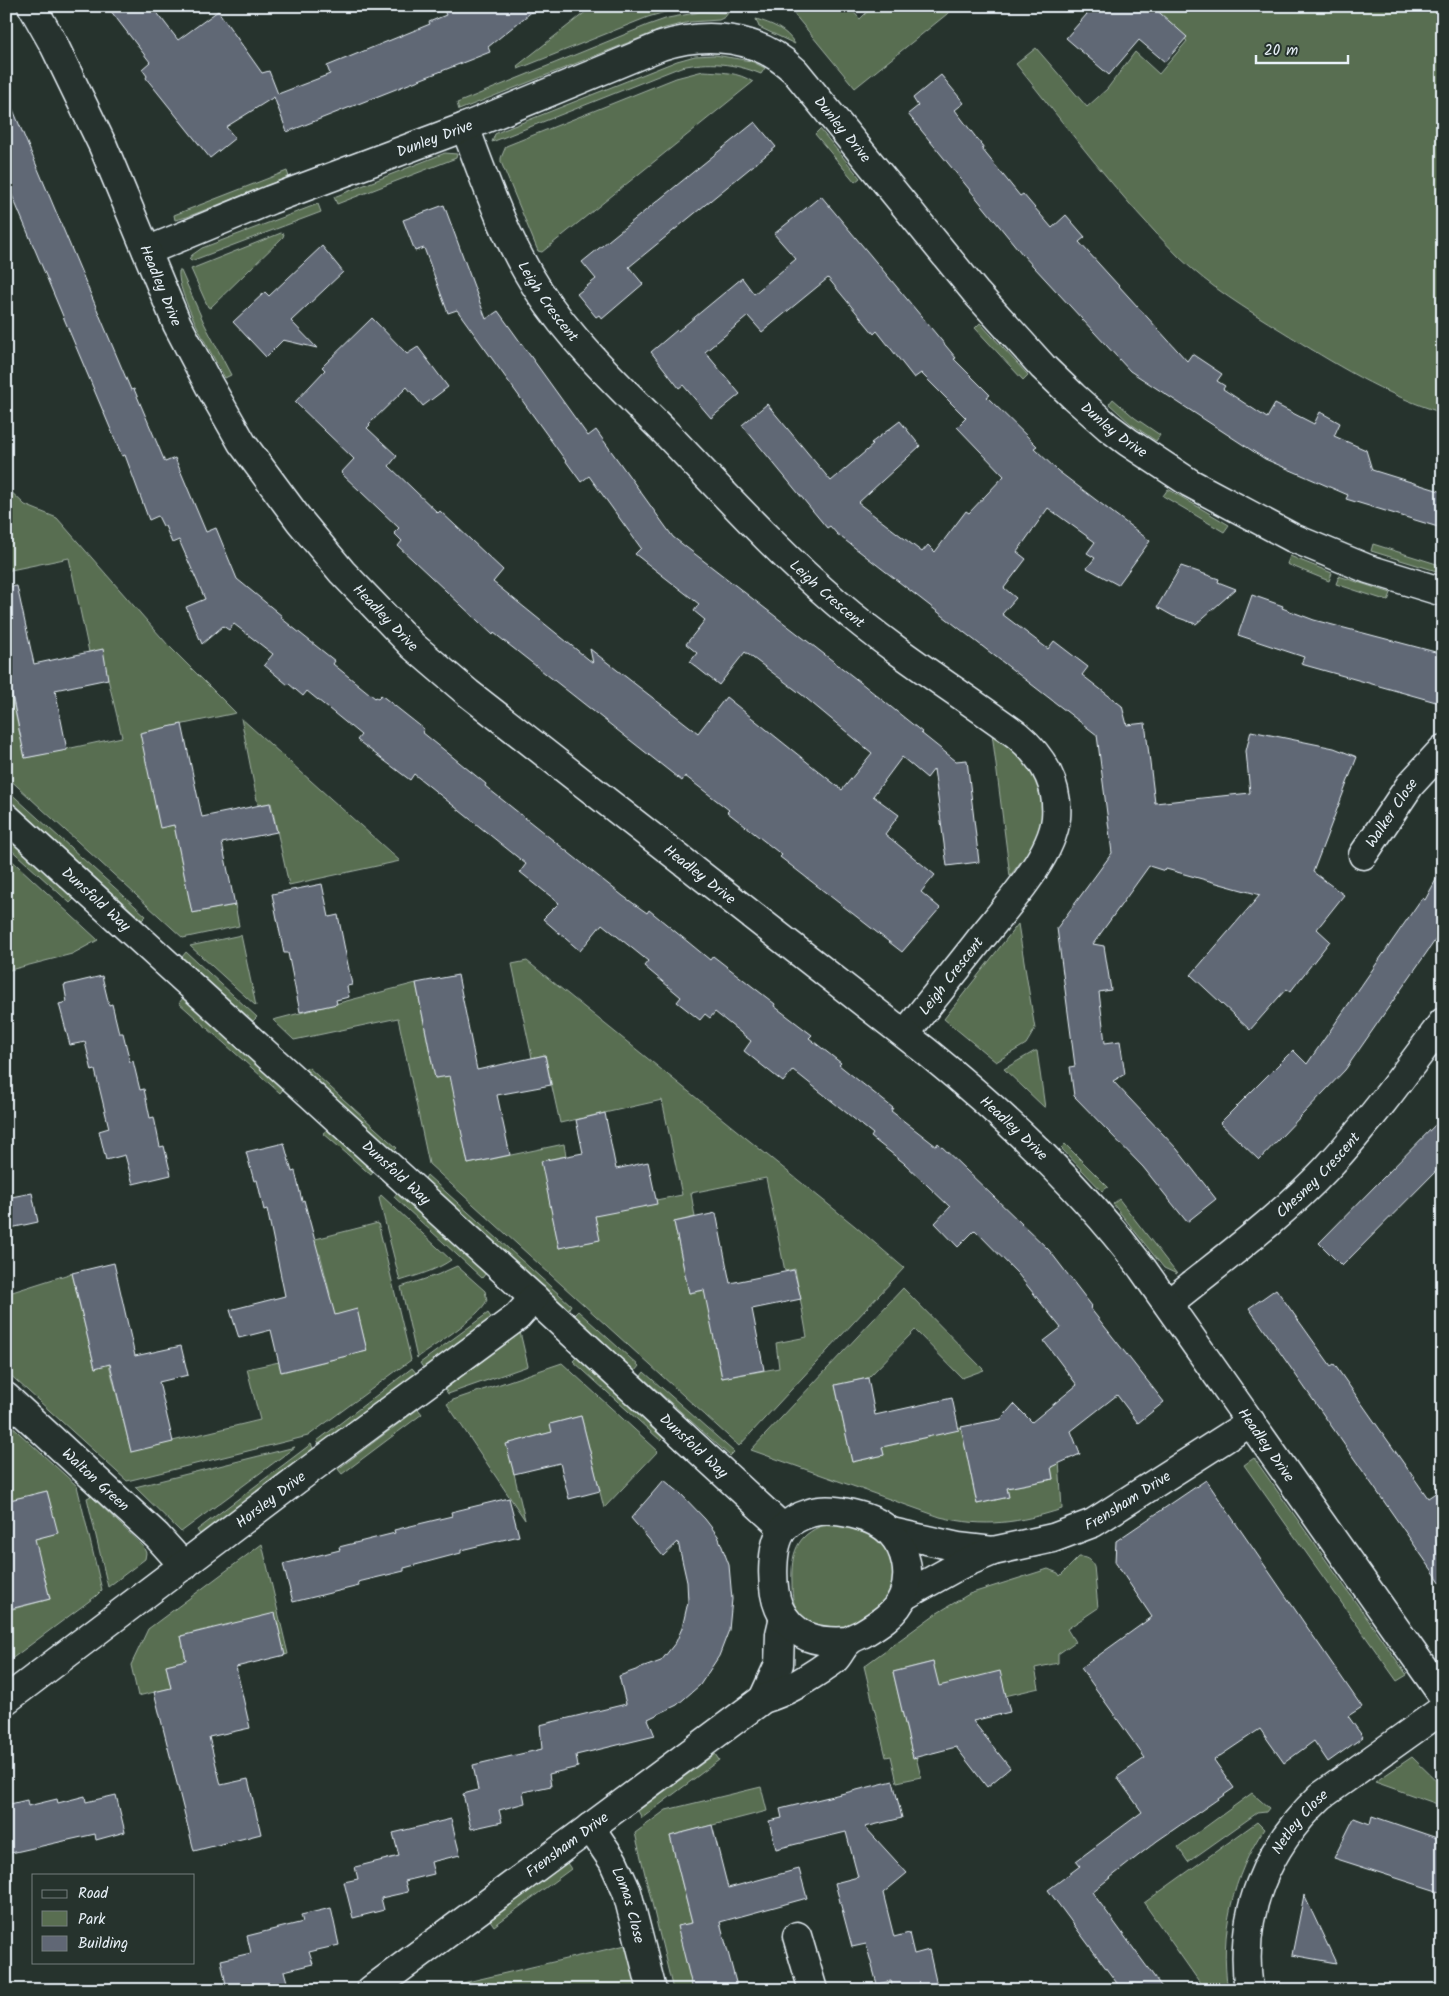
<svg xmlns="http://www.w3.org/2000/svg" width="1449" height="1996" viewBox="0 0 1449 1996" font-family="Kalam,sans-serif">
  <style>
    .green { fill: #596e51; stroke: #a0b0a4; fill-rule: evenodd }
    .building { fill: #606775; stroke: #e8f1f8 }
    .lines { fill: none; stroke-linecap: round; stroke-linejoin: round }
    .street-casing { stroke: #e8f1f8; stroke-width: 31 }
    .secondary-casing { stroke: #e8f1f8; stroke-width: 31 }
    .street { stroke: #26332d; stroke-width: 28 }
    .secondary { stroke: #26332d; stroke-width: 28 }
    .labels { text-anchor: middle; stroke-width: 4.5; stroke-linejoin: round; paint-order: stroke }
    .street-label { font-size: 15px; fill: #e8f1f8; stroke: #26332d }
  </style>
  <rect width="100%" height="100%" fill="#26332d"/>
  <filter id="ink" filterUnits="userSpaceOnUse"><feTurbulence type="fractalNoise" baseFrequency=".02" numOctaves="2"/><feDisplacementMap in="SourceGraphic" scale="10" xChannelSelector="R" yChannelSelector="G"/><feConvolveMatrix kernelMatrix="1 2 1 2 8 2 1 2 1" color-interpolation-filters="sRGB"/></filter>
  <g filter="url(#ink)">
    <!-- green -->
    <g class="green">
      <polygon points="593,6 686,6 648,17 518,69 517,66"/>
      <polygon points="802,6 848,6 860,19 873,6 957,6 855,88 794,14"/>
      <path d="M1148,6H1443V413C1384,395 1333,363 1282,331C1246,309 1210,287 1180,258C1120,198 1069,130 1016,64L1036,48L1087,107L1107,89L1135,52L1159,74L1187,41Z"/>
      <polygon points="700,12 728,13 725,17 719,20 690,22 665,28 459,110 457,103 648,25 668,18"/>
      <path d="M756,19C772,24 786,29 795,44L759,27Z"/>
      <path d="M715,55L751,61L765,68L761,74C734,63 709,61 681,67L492,142L495,134L501,131L677,61L695,56Z"/>
      <path d="M703,71C721,72 738,72 753,82L542,252L538,251L501,162V158L506,146L676,78Z"/>
      <polygon points="820,129 860,178 855,182 815,134"/>
      <polygon points="445,153 457,154 456,158 337,204 334,197"/>
      <polygon points="287,171 289,177 187,217 175,220 174,215"/>
      <polygon points="318,204 321,212 191,261 189,259 192,255 202,248"/>
      <polygon points="281,233 284,234 283,237 210,308 208,307 191,269"/>
      <path d="M179,271H181L204,323L231,375L225,378C213,357 176,293 179,271Z"/>
      <polygon points="980,323 1028,375 1023,380 975,328"/>
      <polygon points="1113,399 1135,418 1160,435 1156,441 1131,424 1109,404"/>
      <polygon points="6,487 25,505 57,518 168,645 236,713 141,733 160,827 174,825 192,913 235,905 239,926 183,938 6,776 6,670 25,758 122,737 108,679 89,652 69,558 6,571"/>
      <polygon points="1168,489 1229,525 1224,532 1163,496"/>
      <polygon points="1373,544 1443,566 1443,573 1371,551"/>
      <polygon points="1290,556 1332,573 1329,581 1287,564"/>
      <polygon points="1339,576 1391,593 1388,601 1336,584"/>
      <polygon points="241,718 400,861 289,885 271,803 258,805"/>
      <path d="M992,733C999,738 1008,742 1014,749C1036,770 1049,804 1038,834C1032,849 1020,862 1010,876Z"/>
      <polygon points="6,789 146,916 142,920 6,797"/>
      <polygon points="6,835 75,898 70,903 6,845"/>
      <polygon points="6,855 98,940 72,954 6,971"/>
      <polygon points="1018,924 1035,1029 1026,1044 996,1062 944,1019"/>
      <polygon points="241,935 256,1006 190,946"/>
      <polygon points="186,952 257,1017 253,1021 182,957"/>
      <path d="M527,961L855,1226L904,1268L739,1446L429,1164L398,1018L294,1040L273,1020L416,983L435,1078L462,1073L454,1093L468,1164L564,1144L566,1156L542,1161L559,1248L599,1240L593,1205L656,1200L682,1195L662,1100L560,1123L545,1055L532,1058L512,964ZM766,1178L785,1271L795,1269L807,1337L776,1343L779,1368L722,1378L717,1354L716,1288L689,1293L674,1222L695,1217L691,1193Z"/>
      <polygon points="183,998 284,1088 280,1093 179,1003"/>
      <polygon points="1035,1051 1037,1051 1045,1108 1004,1069"/>
      <polygon points="308,1067 397,1148 393,1152 304,1071"/>
      <polygon points="327,1130 374,1171 371,1175 323,1133"/>
      <polygon points="1065,1144 1108,1187 1102,1191 1061,1148"/>
      <polygon points="427,1175 571,1305 568,1310 424,1180"/>
      <polygon points="397,1193 486,1273 482,1278 394,1197"/>
      <path d="M381,1195L451,1260C435,1271 418,1275 400,1281L379,1198Z"/>
      <polygon points="1119,1199 1177,1274 1164,1268 1113,1204"/>
      <polygon points="378,1223 411,1360 308,1436 127,1481 6,1371 6,1294 72,1273 95,1368 109,1364 131,1451 260,1420 247,1369 279,1362 282,1372 367,1351 357,1310 323,1318 330,1294 320,1254 299,1259 296,1244"/>
      <path d="M457,1266L485,1291L487,1300C480,1317 433,1346 417,1358L401,1287L437,1275Z"/>
      <path d="M903,1288L984,1370L962,1378L915,1330L868,1378L835,1385L852,1462L884,1455L882,1447L928,1437V1434L961,1427L977,1504L1008,1497L1007,1488L1053,1479L1047,1447L1058,1444L1062,1509C1018,1523 986,1528 940,1517L751,1450Z"/>
      <polygon points="578,1311 639,1366 635,1371 574,1315"/>
      <polygon points="488,1313 492,1319 424,1369 420,1363"/>
      <polygon points="520,1332 528,1366 448,1394 445,1389"/>
      <polygon points="577,1357 665,1437 661,1441 573,1361"/>
      <polygon points="562,1363 658,1451 604,1508 581,1416 550,1424 552,1432 507,1444 525,1520 447,1404 453,1400"/>
      <polygon points="412,1368 417,1374 320,1446 317,1441"/>
      <polygon points="644,1372 734,1452 730,1456 641,1376"/>
      <polygon points="418,1409 422,1414 342,1474 338,1469"/>
      <polygon points="6,1421 77,1486 102,1590 96,1596 6,1663 6,1602 9,1610 50,1599 40,1559 23,1542 57,1533 47,1491 6,1501"/>
      <polygon points="311,1444 314,1450 201,1536 197,1530"/>
      <polygon points="295,1447 181,1532 135,1487"/>
      <polygon points="1254,1458 1407,1675 1397,1681 1244,1465"/>
      <polygon points="91,1496 143,1546 146,1553 145,1559 108,1587 87,1498"/>
      <path d="M824,1525C841,1524 857,1529 872,1537C883,1544 888,1550 892,1563C896,1576 895,1587 887,1599C880,1610 856,1624 844,1629C838,1631 819,1630 814,1628C807,1624 802,1617 798,1611C792,1603 792,1592 792,1582C791,1554 796,1535 824,1525Z"/>
      <polygon points="262,1544 288,1654 285,1655 204,1630 181,1636 186,1660 166,1665 171,1688 138,1696 131,1665 148,1629"/>
      <path d="M1079,1557C1087,1557 1091,1559 1094,1566L1098,1608L1067,1629L1075,1642L1058,1654V1663L1035,1668L1039,1688L1005,1696L941,1698L933,1662L893,1672L913,1757H916L921,1777L897,1782L891,1756L886,1757L864,1666L934,1615L969,1594L1048,1569L1058,1573L1060,1576Z"/>
      <polygon points="715,1754 719,1760 642,1818 638,1811"/>
      <polygon points="1412,1757 1443,1787 1443,1806 1375,1782"/>
      <polygon points="761,1787 767,1811 670,1836 692,1923 678,1926 693,1990 673,1990 635,1833 666,1810"/>
      <polygon points="1252,1793 1269,1808 1266,1812 1257,1813 1188,1862 1178,1847"/>
      <path d="M1257,1822L1264,1829C1233,1875 1219,1934 1228,1990H1205L1144,1903Z"/>
      <polygon points="567,1863 571,1869 494,1926 490,1920"/>
      <polygon points="630,1944 640,1990 609,1990 608,1987 597,1990 433,1990"/>
    </g>
    <!-- building -->
    <g class="building">
      <polygon points="107,6 152,6 178,40 218,11 262,73 269,71 278,94 330,74 327,66 430,24 429,22 446,15 442,6 539,6 488,47 490,52 287,132 274,97 226,127 235,138 210,158 146,78 147,76 142,69 150,62"/>
      <polygon points="1094,6 1152,6 1187,37 1165,62 1139,40 1109,75 1066,38"/>
      <polygon points="941,75 964,103 955,110 984,148 982,149 1020,196 1023,194 1052,228 1066,215 1085,237 1079,242 1187,361 1192,354 1222,374 1217,381 1225,386 1223,389 1267,418 1275,404 1314,424 1320,412 1340,423 1334,436 1366,450 1372,470 1443,492 1443,511 1438,527 1346,499 1348,495 1265,459 1130,371 1022,254 908,114 918,106 913,98"/>
      <polygon points="6,93 131,390 134,389 165,462 175,458 206,532 216,528 237,579 282,616 281,618 335,661 333,664 375,698 376,697 378,698 381,695 424,729 422,732 486,784 485,786 623,896 647,913 649,910 710,960 713,956 775,1004 774,1006 812,1035 809,1038 841,1063 839,1065 893,1108 891,1111 936,1146 938,1143 1049,1250 1092,1306 1090,1308 1164,1402 1138,1423 1117,1395 1071,1431 1080,1454 1051,1467 1053,1479 1007,1488 1009,1497 977,1504 961,1427 1001,1419 1014,1404 1032,1422 1077,1385 1044,1341 1061,1328 1018,1274 975,1230 958,1247 935,1223 950,1207 904,1163 871,1137 873,1134 793,1070 783,1082 744,1051 751,1041 715,1012 710,1018 705,1014 700,1020 677,1002 681,997 644,966 648,961 602,924 580,951 543,919 559,903 520,872 526,864 414,774 410,780 357,740 361,735 307,691 303,696 289,684 288,685 264,665 273,654 234,624 229,630 223,626 202,644 186,607 205,599 179,540 172,543 165,526 163,526 158,516 149,520 125,455 122,456 6,181"/>
      <polygon points="755,122 776,147 629,267 643,284 602,319 599,315 596,317 577,294 596,279 582,262"/>
      <polygon points="821,196 956,358 954,359 990,395 987,397 1037,446 1034,448 1058,471 1150,541 1118,585 1087,568 1095,558 1087,553 1095,542 1048,508 1017,552 1026,559 1004,588 1016,598 1002,614 1048,649 1054,641 1088,667 1082,675 1122,706 1127,725 1145,723 1155,803 1250,793 1246,751 1251,731 1334,748 1357,757 1313,872 1344,895 1317,929 1330,941 1290,992 1286,989 1250,1030 1191,975 1260,895 1166,869 1165,871 1149,866 1093,944 1104,946 1111,990 1099,992 1105,1043 1120,1041 1125,1074 1113,1081 1177,1149 1216,1199 1187,1222 1143,1167 1074,1096 1070,1067 1075,1066 1057,928 1112,853 1097,735 837,534 830,526 827,528 742,425 767,404 831,481 873,445 871,443 900,421 920,446 858,503 922,552 928,545 935,552 966,511 969,513 1004,476 957,427 966,418 921,373 914,378 877,331 874,334 828,278 762,332 748,316 705,352 740,394 711,418 683,385 679,388 651,352 677,330 678,331 742,278 754,294 796,259 774,234"/>
      <polygon points="444,205 486,319 498,311 588,436 596,430 673,537 860,682 922,732 921,733 956,761 967,760 979,862 947,866 934,769 927,778 902,757 873,796 899,815 885,834 935,875 921,892 940,908 902,952 780,857 782,855 727,812 729,810 685,776 682,781 494,633 493,635 398,546 402,541 394,533 399,528 341,473 354,459 295,402 325,370 322,367 372,318 407,354 418,347 448,387 423,406 407,387 369,424 370,425 367,428 397,456 389,466 438,513 440,511 503,570 493,582 593,663 590,649 698,733 726,697 842,790 872,753 801,694 745,652 719,685 690,662 697,653 686,644 705,620 694,611 699,604 635,554 641,548 589,476 581,482 457,310 448,313 424,248 415,251 403,220"/>
      <polygon points="322,246 343,272 291,321 317,348 283,340 266,357 233,322 265,292 269,296"/>
      <polygon points="1181,566 1219,579 1218,582 1236,589 1196,624 1173,616 1157,607"/>
      <polygon points="17,586 34,664 103,649 108,679 55,690 67,750 25,758 6,666 6,587"/>
      <polygon points="1252,595 1283,606 1282,608 1314,620 1443,654 1443,704 1301,664 1304,657 1238,635"/>
      <polygon points="182,724 202,817 270,803 277,832 222,843 235,905 192,913 174,825 160,828 140,733"/>
      <polygon points="1443,867 1443,929 1345,1070 1259,1160 1220,1123 1293,1050 1307,1064 1422,898 1425,900"/>
      <polygon points="322,884 329,917 338,915 352,985 347,986 349,997 336,1000 337,1004 300,1012 288,953 284,953 272,894"/>
      <polygon points="458,975 477,1070 545,1055 551,1085 497,1095 510,1155 468,1164 450,1076 435,1078 416,983"/>
      <polygon points="102,976 109,1005 112,1004 119,1033 123,1033 130,1062 133,1061 140,1090 144,1089 150,1118 154,1117 160,1147 164,1146 171,1175 133,1184 125,1155 106,1160 99,1131 109,1128 95,1070 92,1071 85,1042 70,1045 59,1004 67,1002 64,985"/>
      <polygon points="605,1113 616,1169 648,1162 657,1204 595,1216 600,1240 559,1248 541,1161 583,1153 576,1120"/>
      <polygon points="1443,1117 1443,1164 1342,1266 1319,1243"/>
      <polygon points="284,1143 292,1172 295,1171 302,1201 304,1200 335,1315 357,1309 367,1351 281,1372 271,1330 239,1338 230,1310 285,1296 267,1209 264,1210 257,1180 254,1181 246,1152"/>
      <polygon points="32,1193 38,1222 6,1229 6,1198"/>
      <polygon points="716,1213 730,1283 794,1270 801,1299 752,1309 764,1370 722,1378 704,1290 689,1293 674,1222"/>
      <polygon points="114,1263 135,1356 181,1346 188,1375 159,1382 173,1442 131,1452 110,1364 95,1368 72,1273"/>
      <polygon points="1276,1289 1331,1366 1334,1364 1428,1498 1443,1488 1443,1586 1249,1308"/>
      <polygon points="868,1378 875,1415 952,1398 959,1430 882,1447 884,1455 852,1462 835,1385"/>
      <polygon points="581,1416 600,1491 569,1499 560,1463 514,1474 506,1444 552,1432 550,1424"/>
      <polygon points="664,1480 680,1493 705,1519 718,1536 729,1565 732,1599 729,1630 719,1656 700,1685 677,1705 648,1719 655,1736 576,1755 578,1767 549,1774 551,1786 523,1792 525,1803 499,1810 502,1822 471,1829 463,1794 478,1790 473,1765 542,1749 540,1725 626,1704 619,1676 661,1661 676,1642 682,1628 688,1602 687,1582 678,1542 663,1556 631,1518"/>
      <polygon points="1206,1480 1362,1707 1348,1716 1363,1737 1328,1762 1314,1741 1284,1763 1260,1729 1214,1760 1234,1788 1157,1841 1092,1892 1164,1990 1122,1990 1048,1890 1080,1866 1076,1861 1142,1812 1117,1777 1145,1758 1081,1668 1152,1617 1115,1562 1116,1541"/>
      <polygon points="47,1491 58,1533 35,1539 50,1599 6,1610 6,1501"/>
      <polygon points="509,1498 519,1536 461,1550 461,1553 404,1568 404,1571 358,1582 359,1586 293,1602 283,1564 340,1550 339,1547 395,1533 394,1530 452,1516 451,1512"/>
      <polygon points="275,1613 285,1655 236,1667 250,1728 209,1737 221,1785 248,1779 261,1834 194,1851 154,1692 171,1688 166,1665 186,1660 181,1636"/>
      <polygon points="933,1662 939,1686 1000,1671 1010,1712 973,1721 1010,1768 987,1787 956,1747 913,1758 893,1672"/>
      <polygon points="893,1781 902,1818 865,1827 907,1873 883,1893 894,1937 909,1933 914,1954 929,1950 938,1990 893,1990 891,1981 877,1984 866,1944 852,1947 835,1883 858,1877 846,1832 776,1849 769,1821 782,1818 780,1809"/>
      <polygon points="116,1795 125,1832 96,1840 95,1834 11,1853 6,1833 6,1805 27,1800 28,1806 57,1799 58,1803 85,1796 86,1802"/>
      <polygon points="1372,1816 1443,1840 1443,1893 1334,1858 1354,1818 1370,1824"/>
      <polygon points="451,1819 460,1855 431,1862 434,1874 405,1881 408,1892 381,1898 384,1910 353,1918 344,1882 358,1879 355,1867 399,1856 393,1833"/>
      <polygon points="712,1825 728,1888 799,1869 807,1898 720,1922 738,1990 693,1990 677,1926 692,1923 670,1836"/>
      <polygon points="1304,1895 1336,1963 1292,1955"/>
      <polygon points="331,1908 339,1945 309,1952 313,1964 284,1971 287,1982 253,1990 227,1990 221,1960 251,1953 247,1936 303,1922 301,1915"/>
    </g>
    <g class="lines">
      <!-- street casing -->
      <g class="street-casing">
        <g id="street">
          <path id="s1" d="M465,127C486,183 506,241 539,291C572,342 622,389 665,432C721,490 776,551 838,604C894,652 957,691 1017,735C1042,756 1059,784 1056,818C1052,858 1003,910 978,942C954,973 929,1003 905,1034"/>
          <path id="s2" d="M147,251L270,200L465,127L661,46C707,31 759,36 795,71L977,294L1043,367L1073,396L1108,427L1128,442L1190,483L1293,538L1368,569L1443,592"/>
          <path id="s3" d="M6,817L534,1298L783,1528"/>
          <path id="s4" d="M1363,855L1410,785L1443,749"/>
          <path id="s5" d="M1168,1304C1222,1260 1279,1219 1327,1168C1369,1123 1406,1072 1443,1022"/>
          <path id="s6" d="M6,1397L157,1536L184,1566"/>
          <polyline points="891,1532 958,1547 993,1551"/>
          <path id="s7" d="M904,1596L960,1565L993,1551L1053,1538L1093,1523L1251,1422"/>
          <polyline points="763,1699 779,1664 780,1634 784,1617"/>
          <path id="s8" d="M6,1700L312,1468L517,1317L534,1298"/>
          <path id="s9" d="M590,1827L613,1861L627,1892L652,1990"/>
          <polyline points="797,1936 813,1990"/>
          <path id="s10" d="M371,1990L763,1699C786,1692 800,1683 820,1670C825,1666 831,1663 835,1659C840,1654 843,1645 849,1641C852,1638 858,1636 862,1634C877,1625 897,1613 903,1596C912,1575 906,1549 891,1533C876,1516 831,1506 810,1513C800,1516 791,1520 784,1528C770,1545 771,1589 779,1608C784,1620 796,1632 808,1637C821,1642 835,1642 849,1641"/>
          <path id="s11" d="M1249,1990C1238,1914 1266,1848 1321,1796L1443,1709"/>
        </g>
      </g>
      <!-- secondary casing -->
      <g class="secondary-casing">
        <g id="secondary">
          <path id="s12" d="M32,6L54,45L103,146L177,324L209,385L242,443L299,520L342,572L413,646L468,693L927,1052C1007,1117 1080,1186 1142,1268L1443,1696"/>
        </g>
      </g>
      <!-- street -->
      <use href="#street" class="street"/>
      <!-- secondary -->
      <use href="#secondary" class="secondary"/>
    </g>
  </g>
  <g class="labels">
    <!-- street labels -->
    <g class="street-label">
      <text dy="5" stroke="none"><textPath href="#s2" startOffset="772">Dunley Drive</textPath></text>
      <text dy="5" stroke="none"><textPath href="#s2" startOffset="309">Dunley Drive</textPath></text>
      <text dy="5" stroke="none"><textPath href="#s12" startOffset="308">Headley Drive</textPath></text>
      <text dy="5" stroke="none"><textPath href="#s1" startOffset="194">Leigh Crescent</textPath></text>
      <text dy="5" stroke="none"><textPath href="#s2" startOffset="1178">Dunley Drive</textPath></text>
      <text dy="5" stroke="none"><textPath href="#s1" startOffset="599">Leigh Crescent</textPath></text>
      <text dy="5" stroke="none"><textPath href="#s12" startOffset="712">Headley Drive</textPath></text>
      <text dy="5" stroke="none"><textPath href="#s4" startOffset="51">Walker Close</textPath></text>
      <text dy="5" stroke="none"><textPath href="#s12" startOffset="1118">Headley Drive</textPath></text>
      <text dy="5" stroke="none"><textPath href="#s3" startOffset="122">Dunsfold Way</textPath></text>
      <text transform="translate(951 976) rotate(-52)" y="5">Leigh Crescent</text>
      <text dy="5" stroke="none"><textPath href="#s12" startOffset="1522">Headley Drive</textPath></text>
      <text dy="5" stroke="none"><textPath href="#s3" startOffset="528">Dunsfold Way</textPath></text>
      <text dy="5" stroke="none"><textPath href="#s5" startOffset="198">Chesney Crescent</textPath></text>
      <text dy="5" stroke="none"><textPath href="#s12" startOffset="1928">Headley Drive</textPath></text>
      <text dy="5" stroke="none"><textPath href="#s3" startOffset="932">Dunsfold Way</textPath></text>
      <text dy="5" stroke="none"><textPath href="#s6" startOffset="122">Walton Green</textPath></text>
      <text dy="5" stroke="none"><textPath href="#s8" startOffset="332">Horsley Drive</textPath></text>
      <text dy="5" stroke="none"><textPath href="#s7" startOffset="245">Frensham Drive</textPath></text>
      <text dy="5" stroke="none"><textPath href="#s11" startOffset="182">Netley Close</textPath></text>
      <text dy="5" stroke="none"><textPath href="#s10" startOffset="244">Frensham Drive</textPath></text>
      <text dy="5" stroke="none"><textPath href="#s9" startOffset="88">Lomas Close</textPath></text>
    </g>
  </g>
  <!-- margin -->
  <rect width="1449" height="1996" fill="none" stroke="#26332d" stroke-width="25"/>
  <rect x="12" y="12" width="1424" height="1971" fill="none" stroke="#e8f1f8" stroke-width="2" filter="url(#ink)"/>
  <!-- legend -->
  <rect x="32" y="1874" width="162" height="90" fill="#26332d" stroke="#747f7e"/>
  <rect x="42" y="1890" width="25" height="8" fill="#26332d" stroke="#747f7e"/>
  <text x="78" y="1898" font-size="15" fill="#e8f1f8">Road</text>
  <rect x="42" y="1911" width="25" height="15" fill="#596e51" stroke="#747f7e"/>
  <text x="78" y="1924" font-size="15" fill="#e8f1f8">Park</text>
  <rect x="42" y="1936" width="25" height="15" fill="#606775" stroke="#747f7e"/>
  <text x="78" y="1948" font-size="15" fill="#e8f1f8">Building</text>
  <!-- scale -->
  <path d="M1256 55v8h92v-8" fill="none" stroke="#e8f1f8" stroke-width="2.5"/>
  <text x="1264" y="55" font-size="15" fill="#e8f1f8" stroke="#26332d" stroke-width="4" paint-order="stroke">20 m</text>
</svg>
